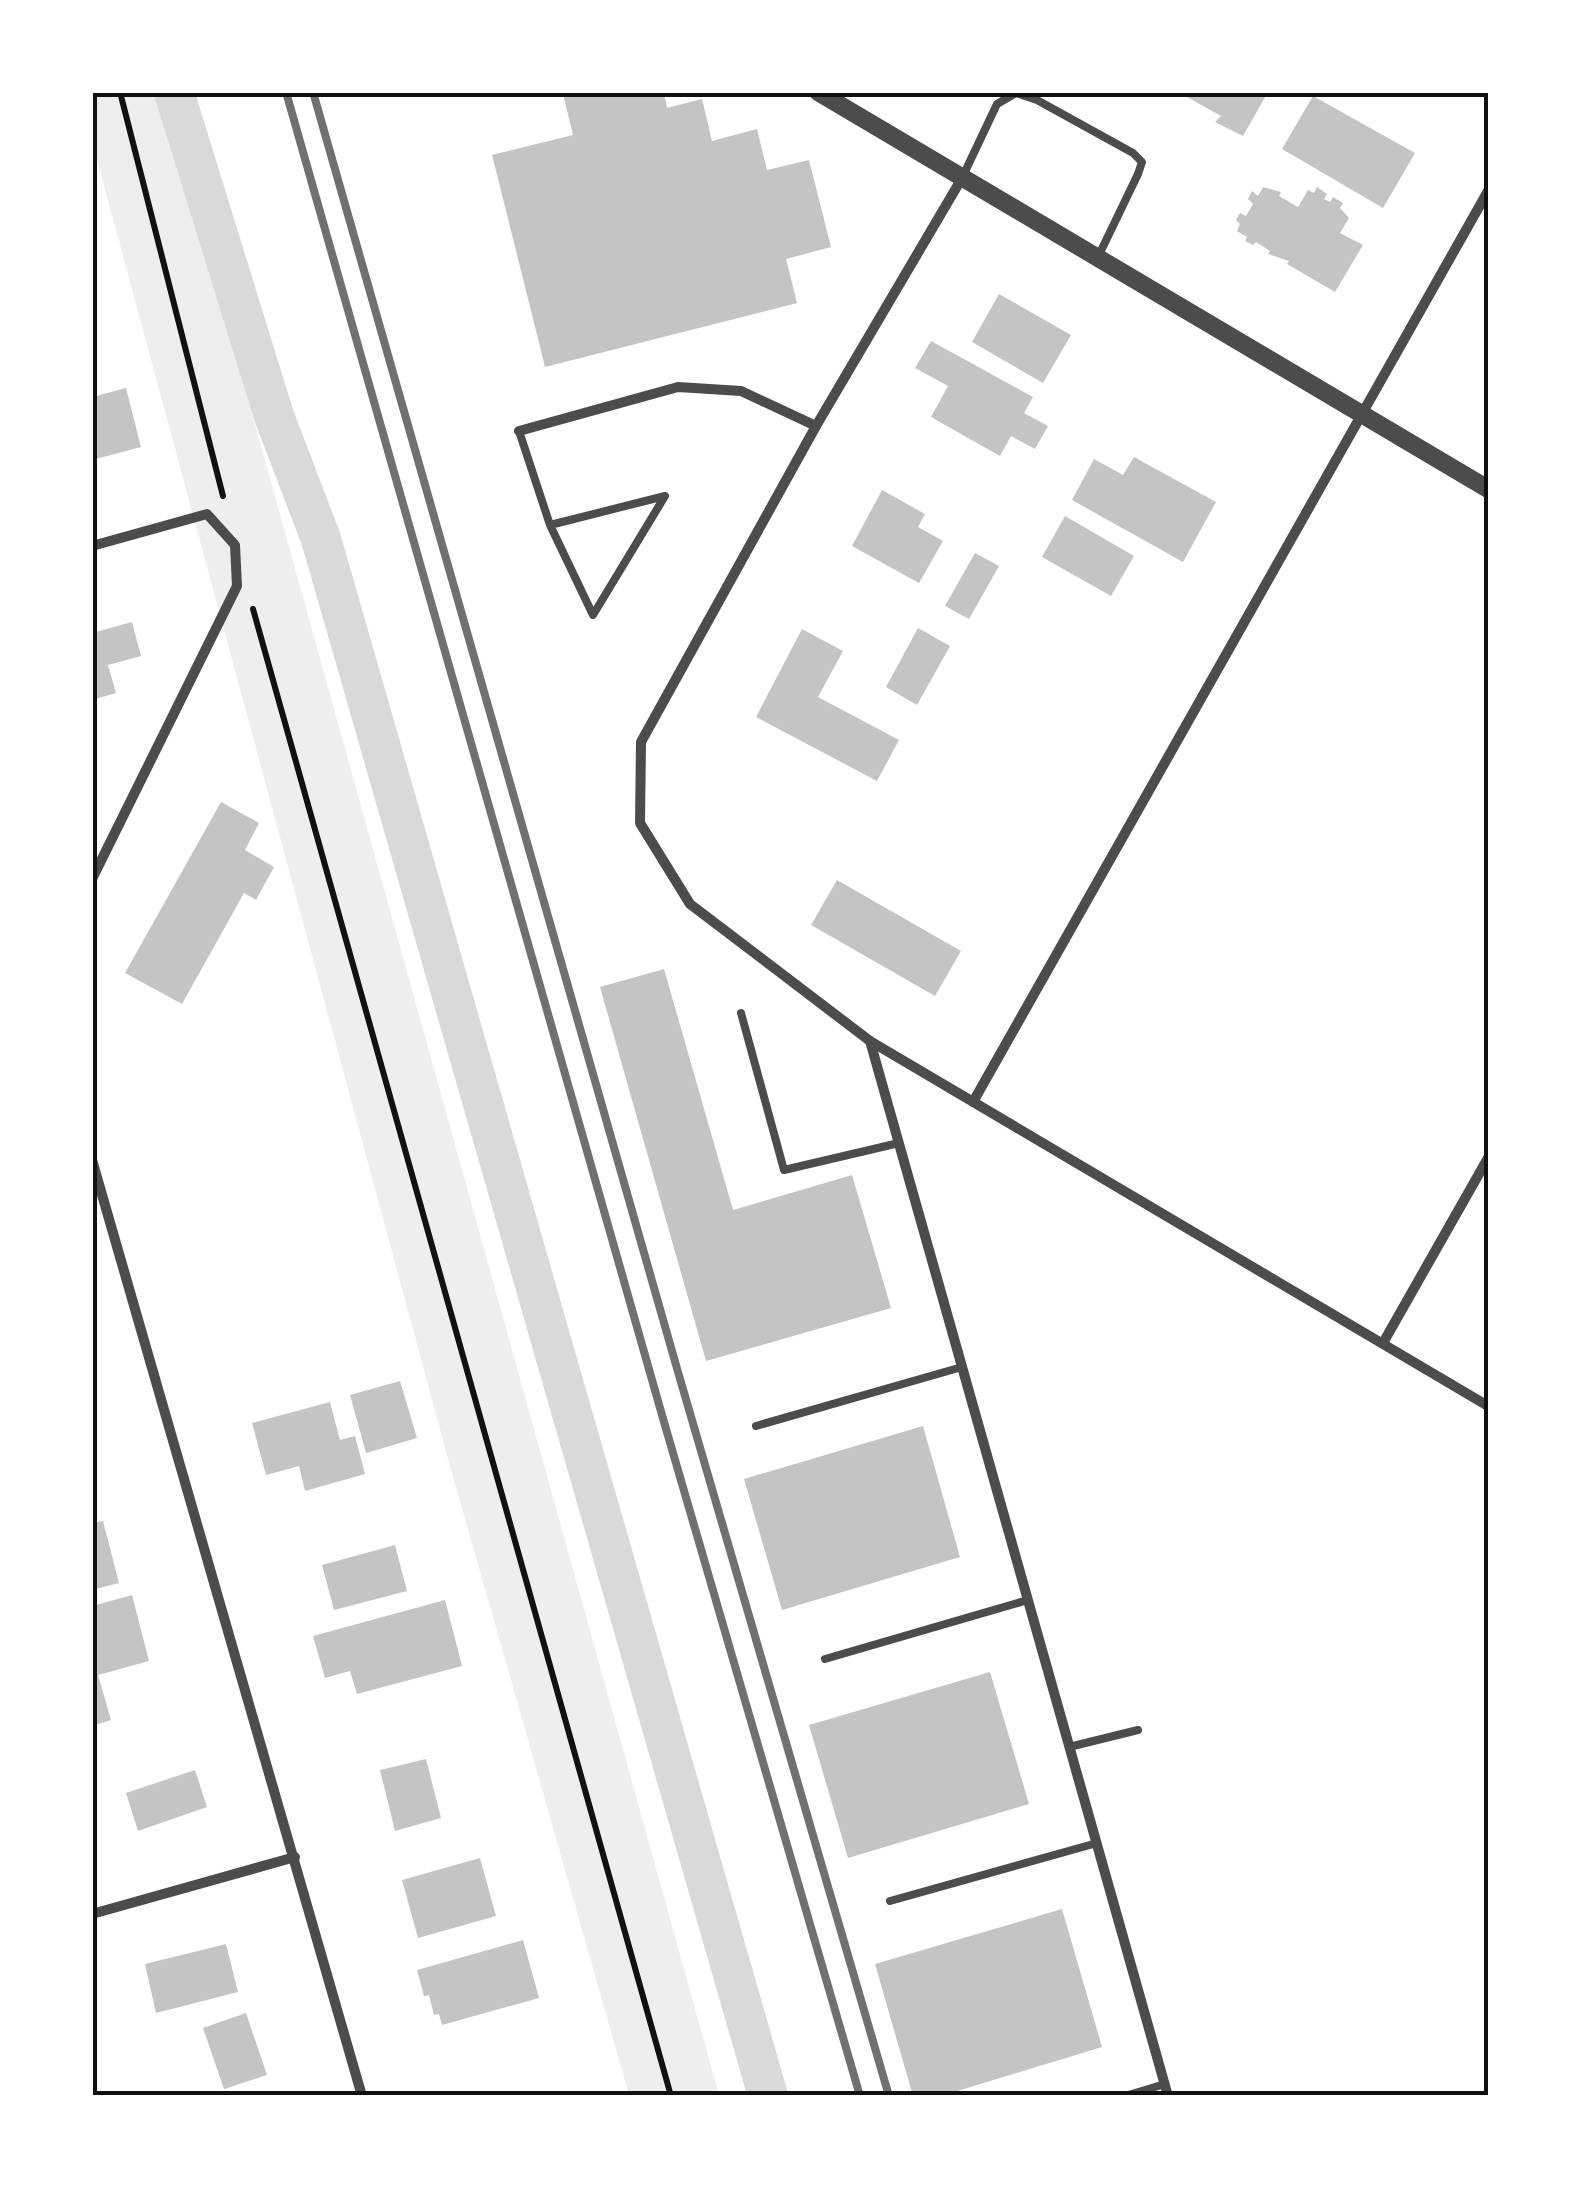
<svg xmlns="http://www.w3.org/2000/svg" width="1581" height="2188" viewBox="0 0 1581 2188" font-family="'Exo 2',sans-serif">
  <style>
    .green { fill: #eee }
    .lines { fill: none; stroke-linecap: round; stroke-linejoin: round }
    .canal { stroke: #d9d9d9; stroke-width: 40 }
    .building { fill: #c4c4c4 }
    .path { stroke: #111; stroke-width: 6 }
    .service { stroke: #4c4c4c; stroke-width: 8 }
    .minor { stroke: #4c4c4c; stroke-width: 10 }
    .tertiary { stroke: #4c4c4c; stroke-width: 18 }
    .rail { stroke: #707070; stroke-width: 8 }
    .neatline { fill: none; stroke: #111; stroke-width: 4 }
  </style>
  <rect width="100%" height="100%" fill="#fff"/>
  <!-- green -->
  <polygon class="green" points="92,93 163,93 719,2095 629,2095 448,1459 93,145"/>
  <g class="lines">
    <!-- canal -->
    <polyline class="canal" points="174,92 274,416 321,539 768,2096"/>
  </g>
  <!-- building -->
  <g class="building">
    <polygon points="568,92 664,92 667,108 702,99 712,141 757,129 767,170 809,160 831,247 786,259 797,303 545,367 492,155 573,135 563,94"/>
    <polygon points="1178,92 1268,92 1243,136 1215,122 1221,116"/>
    <polygon points="1313,96 1415,153 1383,208 1282,149"/>
    <polygon points="1263,187 1281,192 1279,196 1298,207 1308,190 1314,193 1317,187 1327,194 1324,199 1330,202 1333,197 1343,203 1340,208 1349,218 1340,233 1363,245 1335,292 1287,264 1289,261 1268,254 1270,251 1256,242 1253,245 1245,241 1247,237 1237,231 1240,224 1236,220 1240,213 1246,216 1253,204 1248,199 1252,191 1258,196"/>
    <polygon points="999,294 1071,335 1043,383 972,342"/>
    <polygon points="931,341 1033,397 1024,413 1048,426 1035,449 1011,436 1000,456 931,417 948,386 915,368"/>
    <polygon points="92,386 96,396 126,388 141,447 92,460"/>
    <polygon points="1134,457 1216,502 1183,562 1072,500 1094,459 1123,475"/>
    <polygon points="882,490 925,514 918,527 943,541 919,583 852,546"/>
    <polygon points="1065,516 1134,556 1111,596 1042,557"/>
    <polygon points="975,553 999,566 969,619 945,606"/>
    <polygon points="132,622 141,656 108,665 116,693 92,700 92,633"/>
    <polygon points="918,628 950,646 917,705 886,687"/>
    <polygon points="802,629 843,651 818,697 899,740 877,781 756,717"/>
    <polygon points="221,802 259,823 245,850 274,867 256,900 244,893 182,1004 125,973"/>
    <polygon points="837,880 961,951 935,996 811,925"/>
    <polygon points="664,969 733,1210 852,1175 891,1308 706,1361 600,987"/>
    <polygon points="400,1381 417,1438 366,1453 350,1395"/>
    <polygon points="330,1402 340,1440 355,1436 365,1474 305,1491 299,1466 266,1475 252,1423"/>
    <polygon points="923,1426 960,1557 782,1610 744,1479"/>
    <polygon points="103,1521 119,1583 92,1590 92,1523"/>
    <polygon points="395,1545 407,1591 334,1610 322,1565"/>
    <polygon points="132,1595 149,1661 98,1675 111,1720 92,1726 92,1606"/>
    <polygon points="445,1600 462,1666 357,1694 350,1671 325,1678 313,1636"/>
    <polygon points="990,1672 1029,1804 848,1858 809,1725"/>
    <polygon points="426,1759 441,1818 395,1831 380,1770"/>
    <polygon points="195,1770 207,1807 138,1831 126,1793"/>
    <polygon points="480,1858 496,1916 418,1938 402,1880"/>
    <polygon points="1062,1909 1102,2047 941,2096 913,2096 875,1964"/>
    <polygon points="523,1940 539,1998 442,2025 439,2014 434,2015 429,1995 424,1996 417,1970"/>
    <polygon points="226,1944 238,1992 156,2013 145,1964"/>
    <polygon points="246,2013 267,2075 224,2089 203,2028"/>
  </g>
  <g class="lines">
    <!-- path -->
    <g class="path">
      <polyline points="120,92 223,496"/>
      <polyline points="253,609 671,2096"/>
    </g>
    <!-- service -->
    <g class="service">
      <polyline points="962,178 997,104 1016,93 1037,100 1133,153 1142,162 1138,174 1099,255"/>
      <polyline points="519,431 550,525 593,615 665,496 550,525"/>
      <polyline points="741,1013 784,1170 899,1143"/>
      <polyline points="756,1426 962,1367"/>
      <polyline points="825,1659 1028,1600"/>
      <polyline points="1069,1747 1138,1730"/>
      <polyline points="890,1901 1097,1843"/>
      <polyline points="1125,2096 1165,2084"/>
    </g>
    <!-- minor -->
    <g class="minor">
      <polyline points="962,178 816,426 641,742 640,823 690,904 870,1041 1488,1406"/>
      <polyline points="519,431 678,387 741,391 816,426"/>
      <polyline points="92,546 207,514 235,545 237,586 92,879"/>
      <polyline points="870,1041 1168,2096"/>
      <polyline points="973,1102 1488,191"/>
      <polyline points="92,1160 362,2096"/>
      <polyline points="1383,1343 1488,1158"/>
      <polyline points="92,1914 295,1857"/>
    </g>
    <!-- tertiary -->
    <polyline class="tertiary" points="818,92 1488,489"/>
    <!-- rail -->
    <g class="rail">
      <polyline points="286,92 662,1415 860,2096"/>
      <polyline points="313,92 678,1372 889,2096"/>
    </g>
  </g>
  <!-- border -->
  <rect width="1581" height="2188" fill="none" stroke="#ffffff" stroke-width="190"/>
  <rect x="95" y="95" width="1391" height="1998" class="neatline"/>
</svg>
